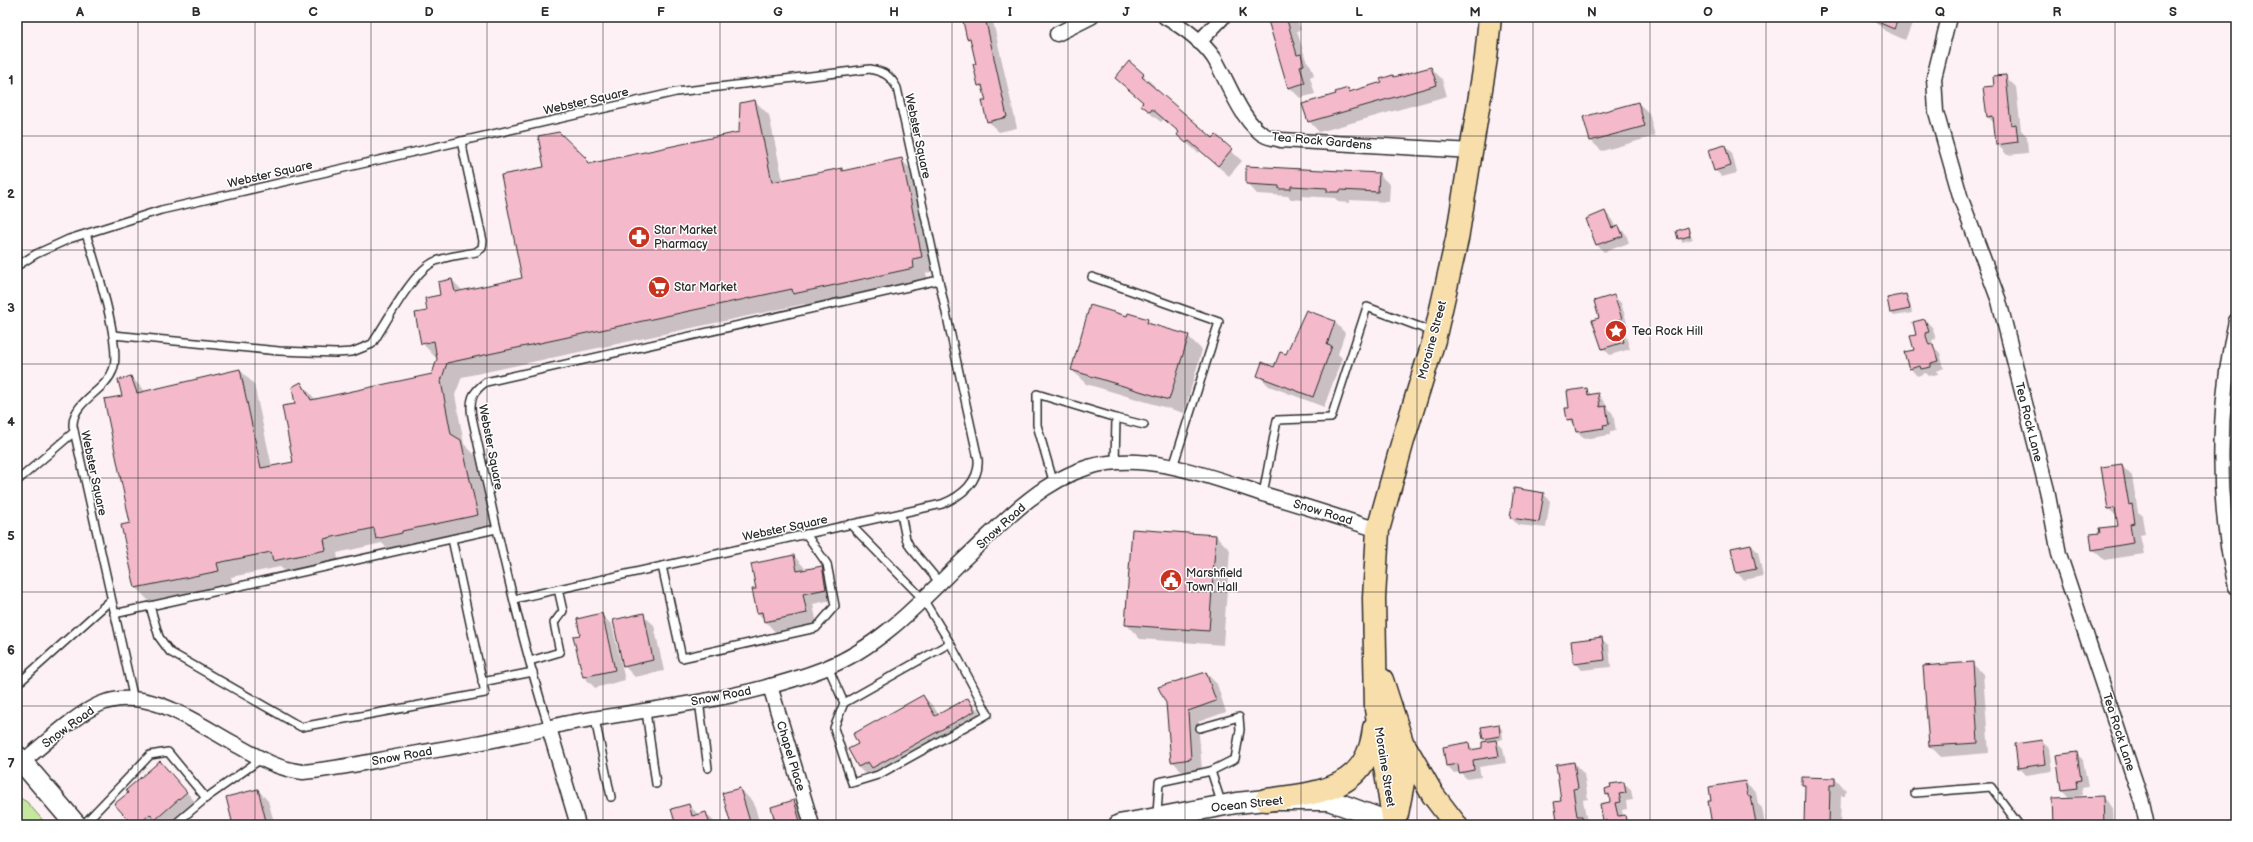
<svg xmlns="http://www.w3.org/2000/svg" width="2253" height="842" viewBox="0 0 2253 842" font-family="'Balsamiq Sans',sans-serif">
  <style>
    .green { fill: #c5e7a0; stroke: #788966 }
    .shadow { fill: #0003 }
    .building { fill: #f4bacb; stroke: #2b2b2b }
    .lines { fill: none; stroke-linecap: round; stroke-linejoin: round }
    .lane-casing { stroke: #2b2b2b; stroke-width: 10 }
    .street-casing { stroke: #2b2b2b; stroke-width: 17 }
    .secondary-casing { stroke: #2b2b2b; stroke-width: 23 }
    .primary-casing { stroke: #2b2b2b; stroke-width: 25 }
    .lane { stroke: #fff; stroke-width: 7 }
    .street { stroke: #fff; stroke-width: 14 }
    .secondary { stroke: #fff; stroke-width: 20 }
    .primary { stroke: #f8deab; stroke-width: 22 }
    .grid { fill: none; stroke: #2b2b2b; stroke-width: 1; stroke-opacity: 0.55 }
    .labels { text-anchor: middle; stroke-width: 3; stroke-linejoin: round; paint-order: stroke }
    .street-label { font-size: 12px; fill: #2b2b2b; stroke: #fff }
    .poi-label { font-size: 12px; fill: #2b2b2b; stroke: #fff; text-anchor: start }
    .neatline { fill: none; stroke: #2b2b2b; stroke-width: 1.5 }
    .grid-label { font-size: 13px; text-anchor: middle; font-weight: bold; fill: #2b2b2b }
  </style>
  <rect width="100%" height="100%" fill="#fdf1f5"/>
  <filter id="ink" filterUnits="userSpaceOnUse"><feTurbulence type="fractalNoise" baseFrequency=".025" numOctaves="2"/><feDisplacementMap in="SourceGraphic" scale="8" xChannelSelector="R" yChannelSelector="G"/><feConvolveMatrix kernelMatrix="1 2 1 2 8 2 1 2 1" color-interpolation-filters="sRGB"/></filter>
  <g filter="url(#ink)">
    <!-- green -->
    <polygon class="green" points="17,796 27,802 47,825 17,825"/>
    <!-- shadow -->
    <g class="shadow">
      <polygon points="963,17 992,17 1017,128 999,132 988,121 985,91 979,85 973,43 968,38"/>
      <polygon points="1268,17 1295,17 1297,19 1301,30 1297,31 1306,60 1311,66 1314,75 1310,77 1315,94 1300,98 1289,87"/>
      <polygon points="1565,17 1582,17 1567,19"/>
      <polygon points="1876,17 1915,17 1905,40 1885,31 1874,20"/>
      <polygon points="1129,63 1155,86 1153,88 1213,140 1216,137 1242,161 1229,176 1200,151 1198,153 1178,135 1180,133 1164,119 1161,122 1153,116 1142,105 1144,103 1116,78"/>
      <polygon points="1431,68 1442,79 1447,96 1319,132 1309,121 1337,95 1347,89 1350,92 1383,83 1393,76 1396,78"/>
      <polygon points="2005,76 2016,87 2021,130 2027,136 2028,153 2007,155 1997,144 1994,123 1988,117 1995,87"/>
      <polygon points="755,101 769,115 783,181 841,169 844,172 901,160 916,174 936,271 926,273 928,282 809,308 804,304 462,377 455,395 464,444 475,455 492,529 391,553 382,543 337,553 339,564 288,574 280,567 231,577 233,585 150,602 136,588 123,526 131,524 123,396 131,377 146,392 240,370 254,384 272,467 294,462 296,404 301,383 316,400 433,375 438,357 436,358 422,343 428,311 452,280 463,291 523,279 545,168 559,133 591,164 740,133"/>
      <polygon points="1638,103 1649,113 1655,136 1602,151 1591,141"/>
      <polygon points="1725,146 1732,153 1737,173 1722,177 1715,170"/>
      <polygon points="1379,174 1390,185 1389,202 1350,200 1350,203 1338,202 1335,198 1302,196 1302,200 1291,199 1288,196 1257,194 1247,183"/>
      <polygon points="1605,212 1612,220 1616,228 1619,227 1626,234 1629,243 1604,252 1597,245"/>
      <polygon points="1687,229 1693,239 1682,242 1677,232"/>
      <polygon points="1906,295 1909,298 1912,313 1894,316 1891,313 1888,299"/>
      <polygon points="1614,296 1621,303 1628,326 1623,327 1630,349 1610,355 1603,348 1600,319"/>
      <polygon points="1306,312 1335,322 1345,333 1338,354 1342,358 1324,407 1269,386 1258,375 1275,368 1287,356"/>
      <polygon points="1127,318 1147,320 1153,325 1188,336 1202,350 1184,413 1086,384 1072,370"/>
      <polygon points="1925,320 1932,327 1936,339 1932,340 1934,347 1940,353 1944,368 1937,371 1938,374 1929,376 1926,373 1917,376 1910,368 1918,335"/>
      <polygon points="1586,389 1592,395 1598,394 1613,414 1616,431 1610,432 1610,435 1584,439 1577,432 1576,426 1568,419 1570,408"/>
      <polygon points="2121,465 2132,476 2138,512 2142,516 2145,534 2140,535 2144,554 2104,560 2093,549 2101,533 2119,526 2117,517 2109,509"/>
      <polygon points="1543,493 1550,501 1546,528 1518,525 1511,518"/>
      <polygon points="1216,536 1230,550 1223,645 1140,639 1126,624"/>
      <polygon points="1751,545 1758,552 1763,576 1744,580 1737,573"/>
      <polygon points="794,556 804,567 805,571 821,567 832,578 836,599 813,604 817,624 776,633 758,613 758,590"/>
      <polygon points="601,614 612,625 625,680 595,688 584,677"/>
      <polygon points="643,615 654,625 664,671 635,677 624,666"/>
      <polygon points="1601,638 1609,646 1611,667 1582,670 1575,663"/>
      <polygon points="1972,663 1983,674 1989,753 1941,757 1930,746"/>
      <polygon points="1206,673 1217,684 1226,712 1198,722 1202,770 1183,772 1172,761 1167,703"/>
      <polygon points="923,696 934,707 939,715 968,699 978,710 985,722 883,778 878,773 869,778 858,767 849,750"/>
      <polygon points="1498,725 1502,729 1503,739 1496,741 1503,748 1506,763 1479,767 1481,777 1467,779 1460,772 1454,773 1447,766 1468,744 1475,750 1484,749 1487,742 1484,739"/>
      <polygon points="2041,741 2049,748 2052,771 2026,775 2019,767"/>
      <polygon points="2076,753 2083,760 2088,787 2082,788 2083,795 2069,797 2062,790"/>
      <polygon points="160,762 197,804 172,825 134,825 129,793"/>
      <polygon points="1574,763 1584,774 1588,799 1583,800 1587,822 1590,825 1559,825 1562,802"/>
      <polygon points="1835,779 1846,790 1845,796 1841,796 1840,825 1805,825 1806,787 1803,784"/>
      <polygon points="1745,782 1756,792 1758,804 1762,808 1765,825 1713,825 1712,801"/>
      <polygon points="1624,783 1631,790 1633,800 1626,801 1627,809 1622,810 1623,816 1632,825 1606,825 1602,805 1611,803 1610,798 1607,794 1612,788"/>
      <polygon points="740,789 754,803 760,825 732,825"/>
      <polygon points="258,790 268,801 275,825 234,825"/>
      <polygon points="2102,797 2113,808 2114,825 2055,825"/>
      <polygon points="794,802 808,816 811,825 777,825"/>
      <polygon points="689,805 699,815 706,813 717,825 677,825"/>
    </g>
    <!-- building -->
    <g class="building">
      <polygon points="962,17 985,17 1007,117 987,122 982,101 986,101 982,85 978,86 973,64 976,64 970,38 967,39"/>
      <polygon points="1267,17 1290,17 1290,19 1287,20 1297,55 1301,54 1304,65 1300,66 1305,83 1288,88"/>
      <polygon points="1875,17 1899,17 1894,29 1873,20"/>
      <polygon points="1129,61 1144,74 1142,77 1213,138 1216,135 1232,149 1218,166 1189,141 1186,143 1177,135 1179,132 1152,109 1150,112 1141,105 1143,102 1115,78"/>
      <polygon points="1431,67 1437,85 1308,122 1302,104 1336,94 1335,92 1348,88 1349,92 1382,82 1380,79 1393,75 1394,77"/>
      <polygon points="2006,75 2011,125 2016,124 2018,142 1996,145 1993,116 1987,117 1983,87 1994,86 1993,76"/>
      <polygon points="755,100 772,182 842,168 842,171 902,158 922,257 913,259 914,268 793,294 792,289 447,363 441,381 451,434 461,440 478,515 402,531 402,533 376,539 374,528 324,539 326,550 273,561 271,552 217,563 219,571 135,588 121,525 130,523 104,399 122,396 118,380 131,376 137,393 240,369 261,468 293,462 282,406 295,404 292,387 301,382 311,400 432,374 437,359 434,341 421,344 415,313 427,311 425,298 440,295 438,282 452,279 455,292 522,278 501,175 544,167 538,136 559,132 586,158 588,164 739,132 740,103"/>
      <polygon points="1638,102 1645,126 1590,141 1583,117"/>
      <polygon points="1725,145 1731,166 1714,171 1708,150"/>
      <polygon points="1246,166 1379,173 1378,192 1340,190 1340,192 1327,192 1327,188 1291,186 1291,189 1279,189 1279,186 1246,184"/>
      <polygon points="1605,211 1612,228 1619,226 1623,236 1596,245 1586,219"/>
      <polygon points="1688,227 1690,236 1678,239 1676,231"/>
      <polygon points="1906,294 1910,309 1890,313 1887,298"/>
      <polygon points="1614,295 1622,319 1617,320 1624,342 1602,349 1592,320 1599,318 1594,301"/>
      <polygon points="1090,305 1127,316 1128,313 1148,319 1147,323 1189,335 1169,400 1071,370"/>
      <polygon points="1306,310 1335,321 1327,345 1332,346 1313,397 1257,376 1262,362 1274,367 1280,352 1286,354"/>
      <polygon points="1925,319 1929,332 1925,333 1929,345 1933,344 1938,361 1931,363 1931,367 1921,369 1920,366 1909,369 1904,352 1914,350 1910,336 1916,335 1913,322"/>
      <polygon points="1587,388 1588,395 1598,393 1600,407 1606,406 1609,424 1603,425 1604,428 1576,432 1573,419 1567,420 1565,408 1569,408 1567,391"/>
      <polygon points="2122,464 2129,505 2132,504 2135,523 2130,524 2133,543 2092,550 2090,534 2100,533 2099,528 2118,526 2115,508 2108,509 2101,467"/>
      <polygon points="1514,488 1544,493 1539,522 1510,518"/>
      <polygon points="1132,529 1216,535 1209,631 1125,625"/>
      <polygon points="1751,544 1756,569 1736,573 1731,548"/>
      <polygon points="794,555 797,571 822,566 826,589 803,594 807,613 764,622 762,612 757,613 752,589 756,589 751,564"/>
      <polygon points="602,613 615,670 583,677 573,636 580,635 577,619"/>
      <polygon points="644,613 653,660 623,667 613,620"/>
      <polygon points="1602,637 1605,660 1574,664 1571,641"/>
      <polygon points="1973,662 1978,743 1929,746 1923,666"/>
      <polygon points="1206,672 1216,701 1188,711 1191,759 1171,762 1166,703 1158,687"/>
      <polygon points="923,695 935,716 968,698 975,711 872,768 868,762 858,767 848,749 858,744 853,734"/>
      <polygon points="1499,724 1500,736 1483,739 1481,727"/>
      <polygon points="1496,740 1499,756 1473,760 1474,770 1459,773 1458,764 1446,766 1443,747 1469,742 1470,750 1482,748 1482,742"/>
      <polygon points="2042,740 2045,764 2018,768 2015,744"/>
      <polygon points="2077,752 2081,780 2076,781 2077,788 2061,790 2056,755"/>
      <polygon points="160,761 187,792 155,820 150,814 138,825 133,825 114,804 128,793 126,790"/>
      <polygon points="1574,762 1578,788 1573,789 1577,816 1582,816 1583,825 1558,825 1554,802 1561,801 1556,765"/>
      <polygon points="1802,777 1835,778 1835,785 1830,785 1829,825 1804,825 1805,785 1802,785"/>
      <polygon points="1745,781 1748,796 1751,796 1756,823 1744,825 1712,825 1708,801 1711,801 1709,787"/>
      <polygon points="1624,782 1626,793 1619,794 1621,802 1615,803 1618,816 1625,815 1627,825 1607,825 1606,820 1603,821 1600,804 1610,802 1609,794 1606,795 1605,789 1611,787 1610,784"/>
      <polygon points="740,788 751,825 731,825 722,793"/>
      <polygon points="258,789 267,825 233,825 226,797"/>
      <polygon points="2103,796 2104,825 2054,825 2053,798"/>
      <polygon points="794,800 801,825 776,825 771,807"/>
      <polygon points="689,804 692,816 706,812 710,825 676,825 671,809"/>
    </g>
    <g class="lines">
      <!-- lane casing -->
      <g class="lane-casing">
        <g id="lane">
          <path d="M86,234C95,260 122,346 113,370C105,392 72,401 73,426L134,700"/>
          <path d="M17,266L36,254L69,239L161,210L357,165L676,92L870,69C884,72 890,75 897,88L978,459C980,481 962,496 942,504L514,599"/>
          <polyline points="1092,277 1219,322 1173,467"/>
          <path d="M113,335L279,351L336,353L352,352L372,344C386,323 411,275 432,263C443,256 463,255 476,252L482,248L483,241L461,141"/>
          <polyline points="1116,418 1144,425"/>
          <polyline points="17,481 74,432"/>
          <polyline points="1054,484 1037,425 1037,394 1116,418 1115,463"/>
          <polyline points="1263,494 1277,420 1331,418 1367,307 1433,332"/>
          <polyline points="901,514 906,539 910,547 940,583"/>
          <polyline points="662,566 682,658 816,628 835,606 827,564 806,534"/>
          <polyline points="150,606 159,637 170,652 301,727 485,693 452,539"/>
          <polyline points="114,614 496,529"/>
          <polyline points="530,661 560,652 554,623 563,611 558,589"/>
          <polyline points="828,667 844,703 834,728 852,783 878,775 988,714 950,643 923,599 850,524"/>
          <polyline points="17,678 22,680 111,600"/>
          <polyline points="482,682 533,672"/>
          <polyline points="699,701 708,768"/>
          <polyline points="844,703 950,643"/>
          <polyline points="646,711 656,784"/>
          <polyline points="595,719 611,797"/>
          <path d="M549,728C517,626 495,521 472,417C469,400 472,392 486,382L939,280"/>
          <polyline points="1200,728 1239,717 1240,730 1235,759 1211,771"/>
          <polyline points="1915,793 1991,787 2019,825"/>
          <polyline points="1157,815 1159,782 1211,771 1222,805"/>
          <polyline points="83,825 150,755 168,752 206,798"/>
          <polyline points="174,825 206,798 261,759"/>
        </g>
      </g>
      <!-- street casing -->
      <g class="street-casing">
        <g id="street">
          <path d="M1165,17C1183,27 1202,41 1214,58C1227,79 1243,126 1266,136C1270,138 1276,138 1281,140L1472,151"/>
          <polyline points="1949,17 1934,78 1936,112 1961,199 1999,301 2047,490 2059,554 2142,802 2147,825"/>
          <polyline points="1057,34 1091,17"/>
          <polyline points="1199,42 1223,17"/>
          <path d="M2236,321C2217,407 2216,502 2236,587"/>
          <polyline points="770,686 812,825"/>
          <polyline points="549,728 578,825"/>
          <path d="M22,762C45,744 73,716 100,704C146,685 195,722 233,743C256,756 276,769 303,772C336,769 368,762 401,756C441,749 482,743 522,734C538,731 553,726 568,723C654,708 744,700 826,668C880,647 922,600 963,560C1000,525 1039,482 1089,467C1146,450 1213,478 1266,495C1304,506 1341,518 1378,530"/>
        </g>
      </g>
      <!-- secondary casing -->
      <g class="secondary-casing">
        <g id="secondary">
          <polyline points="17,756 76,825"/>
          <polyline points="1119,825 1236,803 1266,800 1329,800 1394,824"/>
        </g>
      </g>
      <!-- primary casing -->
      <g class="primary-casing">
        <g id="primary">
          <polyline points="1382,680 1402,742 1405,772 1397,814"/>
          <polyline points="1406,748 1433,795 1456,825"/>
          <path d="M1266,800C1317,793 1368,791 1374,728"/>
          <polyline points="1394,824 1376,709 1374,598 1378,530 1404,437 1434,340 1457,239 1486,58 1490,17"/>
        </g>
      </g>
      <!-- lane -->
      <use href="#lane" class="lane"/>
      <!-- street -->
      <use href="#street" class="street"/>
      <!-- secondary -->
      <use href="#secondary" class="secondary"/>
      <!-- primary -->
      <use href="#primary" class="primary"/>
    </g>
  </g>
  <!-- grid -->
  <path class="grid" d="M138,17V825M255,17V825M371,17V825M487,17V825M603,17V825M720,17V825M836,17V825M952,17V825M1068,17V825M1185,17V825M1301,17V825M1417,17V825M1533,17V825M1650,17V825M1766,17V825M1882,17V825M1998,17V825M2115,17V825M17,136H2236M17,250H2236M17,364H2236M17,478H2236M17,592H2236M17,706H2236"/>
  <!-- icons -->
  <defs>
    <g id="pharmacy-disc" transform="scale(1.15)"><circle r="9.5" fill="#c8321e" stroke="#fff"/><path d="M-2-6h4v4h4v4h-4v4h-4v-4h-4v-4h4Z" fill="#fff"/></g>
    <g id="supermarket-disc" transform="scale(1.15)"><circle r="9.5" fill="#c8321e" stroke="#fff"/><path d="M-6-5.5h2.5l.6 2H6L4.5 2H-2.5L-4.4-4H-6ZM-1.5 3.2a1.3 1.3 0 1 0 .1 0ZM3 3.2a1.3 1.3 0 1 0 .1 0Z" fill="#fff"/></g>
    <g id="sight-disc" transform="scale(1.15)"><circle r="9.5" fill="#c8321e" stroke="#fff"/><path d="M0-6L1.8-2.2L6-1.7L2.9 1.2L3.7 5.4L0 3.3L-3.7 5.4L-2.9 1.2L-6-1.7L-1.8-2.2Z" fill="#fff"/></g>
    <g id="civic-disc" transform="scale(1.15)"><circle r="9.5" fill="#c8321e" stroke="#fff"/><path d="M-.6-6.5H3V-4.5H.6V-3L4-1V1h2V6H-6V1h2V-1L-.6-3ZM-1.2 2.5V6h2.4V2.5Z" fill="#fff"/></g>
  </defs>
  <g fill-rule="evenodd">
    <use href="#pharmacy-disc" x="639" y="237"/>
    <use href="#supermarket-disc" x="659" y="287"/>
    <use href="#sight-disc" x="1616" y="331"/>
    <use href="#civic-disc" x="1171" y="580"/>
  </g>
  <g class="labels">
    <!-- street labels -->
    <g class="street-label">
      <text transform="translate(586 101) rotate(-13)" y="4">Webster Square</text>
      <text transform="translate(918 136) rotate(78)" y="4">Webster Square</text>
      <text transform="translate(1322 141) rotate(5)" y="4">Tea Rock Gardens</text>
      <text transform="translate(270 174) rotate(-13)" y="4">Webster Square</text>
      <text transform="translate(1432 340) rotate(-75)" y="4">Moraine Street</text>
      <text transform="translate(2029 422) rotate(76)" y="4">Tea Rock Lane</text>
      <text transform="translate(491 447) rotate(79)" y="4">Webster Square</text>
      <text transform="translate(94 473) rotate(78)" y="4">Webster Square</text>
      <text transform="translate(1323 512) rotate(17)" y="4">Snow Road</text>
      <text transform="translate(1001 526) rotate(-42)" y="4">Snow Road</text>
      <text transform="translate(785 528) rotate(-12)" y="4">Webster Square</text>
      <text transform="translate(721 696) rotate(-11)" y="4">Snow Road</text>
      <text transform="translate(68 727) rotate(-36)" y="4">Snow Road</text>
      <text transform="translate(2119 732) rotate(72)" y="4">Tea Rock Lane</text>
      <text transform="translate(402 756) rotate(-10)" y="4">Snow Road</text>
      <text transform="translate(791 756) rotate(73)" y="4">Chapel Place</text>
      <text transform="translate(1385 767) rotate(81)" y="4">Moraine Street</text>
      <text transform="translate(1247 804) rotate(-6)" y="4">Ocean Street</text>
    </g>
    <!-- poi labels -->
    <g class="poi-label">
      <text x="654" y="234">Star Market<tspan x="654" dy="14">Pharmacy</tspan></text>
      <text x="674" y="291">Star Market</text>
      <text x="1632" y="335">Tea Rock Hill</text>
      <text x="1186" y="577">Marshfield<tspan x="1186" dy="14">Town Hall</tspan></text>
    </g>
  </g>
  <!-- margin -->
  <rect width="2253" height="842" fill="none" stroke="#fff" stroke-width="44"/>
  <rect x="22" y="22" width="2209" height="798" class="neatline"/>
  <g class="grid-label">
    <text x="80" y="16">A</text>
    <text x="196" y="16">B</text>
    <text x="313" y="16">C</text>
    <text x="429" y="16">D</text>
    <text x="545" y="16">E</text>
    <text x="661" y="16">F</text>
    <text x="778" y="16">G</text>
    <text x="894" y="16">H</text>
    <text x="1010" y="16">I</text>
    <text x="1126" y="16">J</text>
    <text x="1243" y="16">K</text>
    <text x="1359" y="16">L</text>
    <text x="1475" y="16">M</text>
    <text x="1592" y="16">N</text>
    <text x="1708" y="16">O</text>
    <text x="1824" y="16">P</text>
    <text x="1940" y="16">Q</text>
    <text x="2057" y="16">R</text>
    <text x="2173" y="16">S</text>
    <text x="11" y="84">1</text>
    <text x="11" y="198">2</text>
    <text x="11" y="312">3</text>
    <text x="11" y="426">4</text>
    <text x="11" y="540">5</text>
    <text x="11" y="654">6</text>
    <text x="11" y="768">7</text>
  </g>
</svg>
